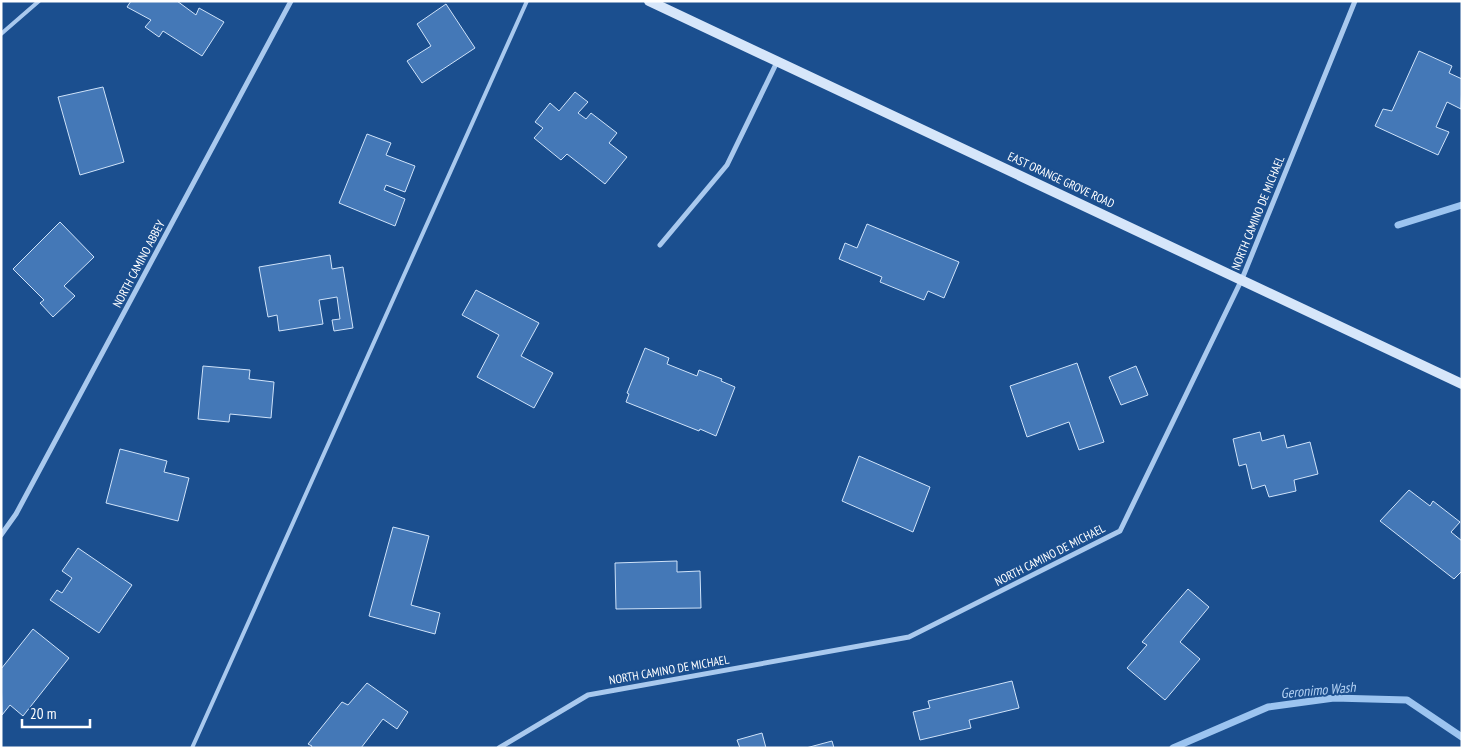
<svg xmlns="http://www.w3.org/2000/svg" width="1463" height="749" viewBox="0 0 1463 749" font-family="'PT Sans Narrow',sans-serif">
  <style>
    .lines { fill: none; stroke-linecap: round; stroke-linejoin: round }
    .stream { stroke: #9cc4f0; stroke-width: 7 }
    .building { fill: #4478b7; stroke: #cfe3fa }
    .service { stroke: #a9c9ee; stroke-width: 4 }
    .minor { stroke: #a9c9ee; stroke-width: 5 }
    .secondary { stroke: #d6e6fa; stroke-width: 10 }
    .labels { text-anchor: middle; stroke-width: 4; stroke-linejoin: round; paint-order: stroke }
    .street-label { font-size: 12px; fill: #fff; stroke: #1b4f8f }
    .water-label { font-size: 14px; font-style: italic; fill: #b5d3f5; stroke: #1b4f8f }
  </style>
  <rect width="100%" height="100%" fill="#1b4f8f"/>
  <g class="lines">
    <!-- stream -->
    <g class="stream">
      <polyline points="1398,225 1462,205"/>
      <polyline points="1173,748 1268,707 1334,698 1407,700 1462,737"/>
    </g>
  </g>
  <!-- building -->
  <g class="building">
    <polygon points="131,1 177,1 196,15 199,8 224,22 202,56 163,31 159,37 145,27 151,20 127,7"/>
    <polygon points="446,4 475,48 422,83 407,61 431,46 417,24"/>
    <polygon points="1419,51 1452,66 1449,73 1462,79 1461,109 1447,102 1436,127 1449,132 1438,155 1375,126 1383,109 1392,111"/>
    <polygon points="103,87 124,162 80,175 58,97"/>
    <polygon points="575,92 588,102 578,113 586,119 591,113 617,133 609,143 627,157 605,184 567,154 561,160 534,138 543,128 535,122 550,103 559,111"/>
    <polygon points="367,134 391,143 386,155 415,166 405,192 386,185 384,190 405,199 395,226 339,203"/>
    <polygon points="60,222 94,257 64,286 75,296 53,317 40,303 44,300 13,269"/>
    <polygon points="867,224 959,262 944,298 928,291 924,300 880,282 882,277 839,259 845,243 857,248"/>
    <polygon points="330,255 332,269 343,267 353,328 334,331 332,320 340,319 337,297 319,300 323,324 279,331 277,315 268,317 259,267"/>
    <polygon points="476,290 539,323 521,356 553,373 534,408 477,377 499,335 462,315"/>
    <polygon points="645,348 669,358 667,364 697,376 699,370 722,379 721,381 735,387 716,436 700,429 699,431 626,402 629,394 627,393"/>
    <polygon points="1077,363 1104,442 1079,450 1069,422 1027,437 1010,386"/>
    <polygon points="203,366 250,370 249,379 274,382 271,418 230,414 229,422 198,419"/>
    <polygon points="1136,366 1148,395 1121,405 1109,377"/>
    <polygon points="1260,432 1262,441 1284,435 1287,448 1310,442 1318,474 1294,480 1296,491 1269,497 1265,485 1252,489 1246,464 1239,466 1233,439"/>
    <polygon points="120,449 167,461 164,472 189,478 178,521 106,503"/>
    <polygon points="859,456 930,487 913,532 842,501"/>
    <polygon points="1409,490 1430,506 1433,501 1460,522 1451,532 1462,541 1462,571 1454,579 1380,521"/>
    <polygon points="393,527 429,536 411,605 440,613 435,634 369,616"/>
    <polygon points="78,548 132,585 99,633 50,600 57,590 62,593 72,578 62,571"/>
    <polygon points="677,561 677,572 700,571 701,608 616,609 615,563"/>
    <polygon points="1188,589 1209,607 1180,642 1200,659 1165,700 1127,668 1147,645 1142,642"/>
    <polygon points="33,629 69,658 23,716 10,705 2,715 1,669"/>
    <polygon points="1012,681 1019,708 969,720 971,728 920,740 913,712 930,708 928,701"/>
    <polygon points="367,683 408,712 397,729 383,719 361,748 311,748 312,746 308,744 342,702 348,705"/>
    <polygon points="762,733 766,748 740,748 737,740"/>
    <polygon points="832,741 834,748 806,748"/>
  </g>
  <g class="lines">
    <!-- service -->
    <g class="service">
      <polyline points="1,34 39,1"/>
      <polyline points="192,748 527,1"/>
    </g>
    <!-- minor -->
    <g class="minor">
      <polyline points="660,245 727,165 777,62"/>
      <polyline points="1,535 16,514 291,1"/>
      <polyline points="499,748 588,695 909,637 1120,531 1242,279 1355,1"/>
    </g>
    <!-- secondary -->
    <polyline class="secondary" points="649,1 1462,384"/>
  </g>
  <g class="labels">
    <!-- street labels -->
    <g class="street-label">
      <text transform="translate(1061 180) rotate(25)" y="4">EAST ORANGE GROVE ROAD</text>
      <text transform="translate(1258 213) rotate(-68)" y="4">NORTH CAMINO DE MICHAEL</text>
      <text transform="translate(139 264) rotate(-62)" y="4">NORTH CAMINO ABBEY</text>
      <text transform="translate(1050 555) rotate(-27)" y="4">NORTH CAMINO DE MICHAEL</text>
      <text transform="translate(669 670) rotate(-10)" y="4">NORTH CAMINO DE MICHAEL</text>
    </g>
    <!-- water labels -->
    <g class="water-label">
      <text transform="translate(1318 690) rotate(-5)" y="5">Geronimo Wash</text>
    </g>
  </g>
  <!-- border -->
  <rect width="1463" height="749" fill="none" stroke="#ffffff" stroke-width="5"/>
  <!-- scale -->
  <path d="M22 719v8h68v-8" fill="none" stroke="#ffffff" stroke-width="2.5"/>
  <text x="30" y="719" font-size="15" fill="#ffffff" stroke="#1b4f8f" stroke-width="4" paint-order="stroke">20 m</text>
</svg>
